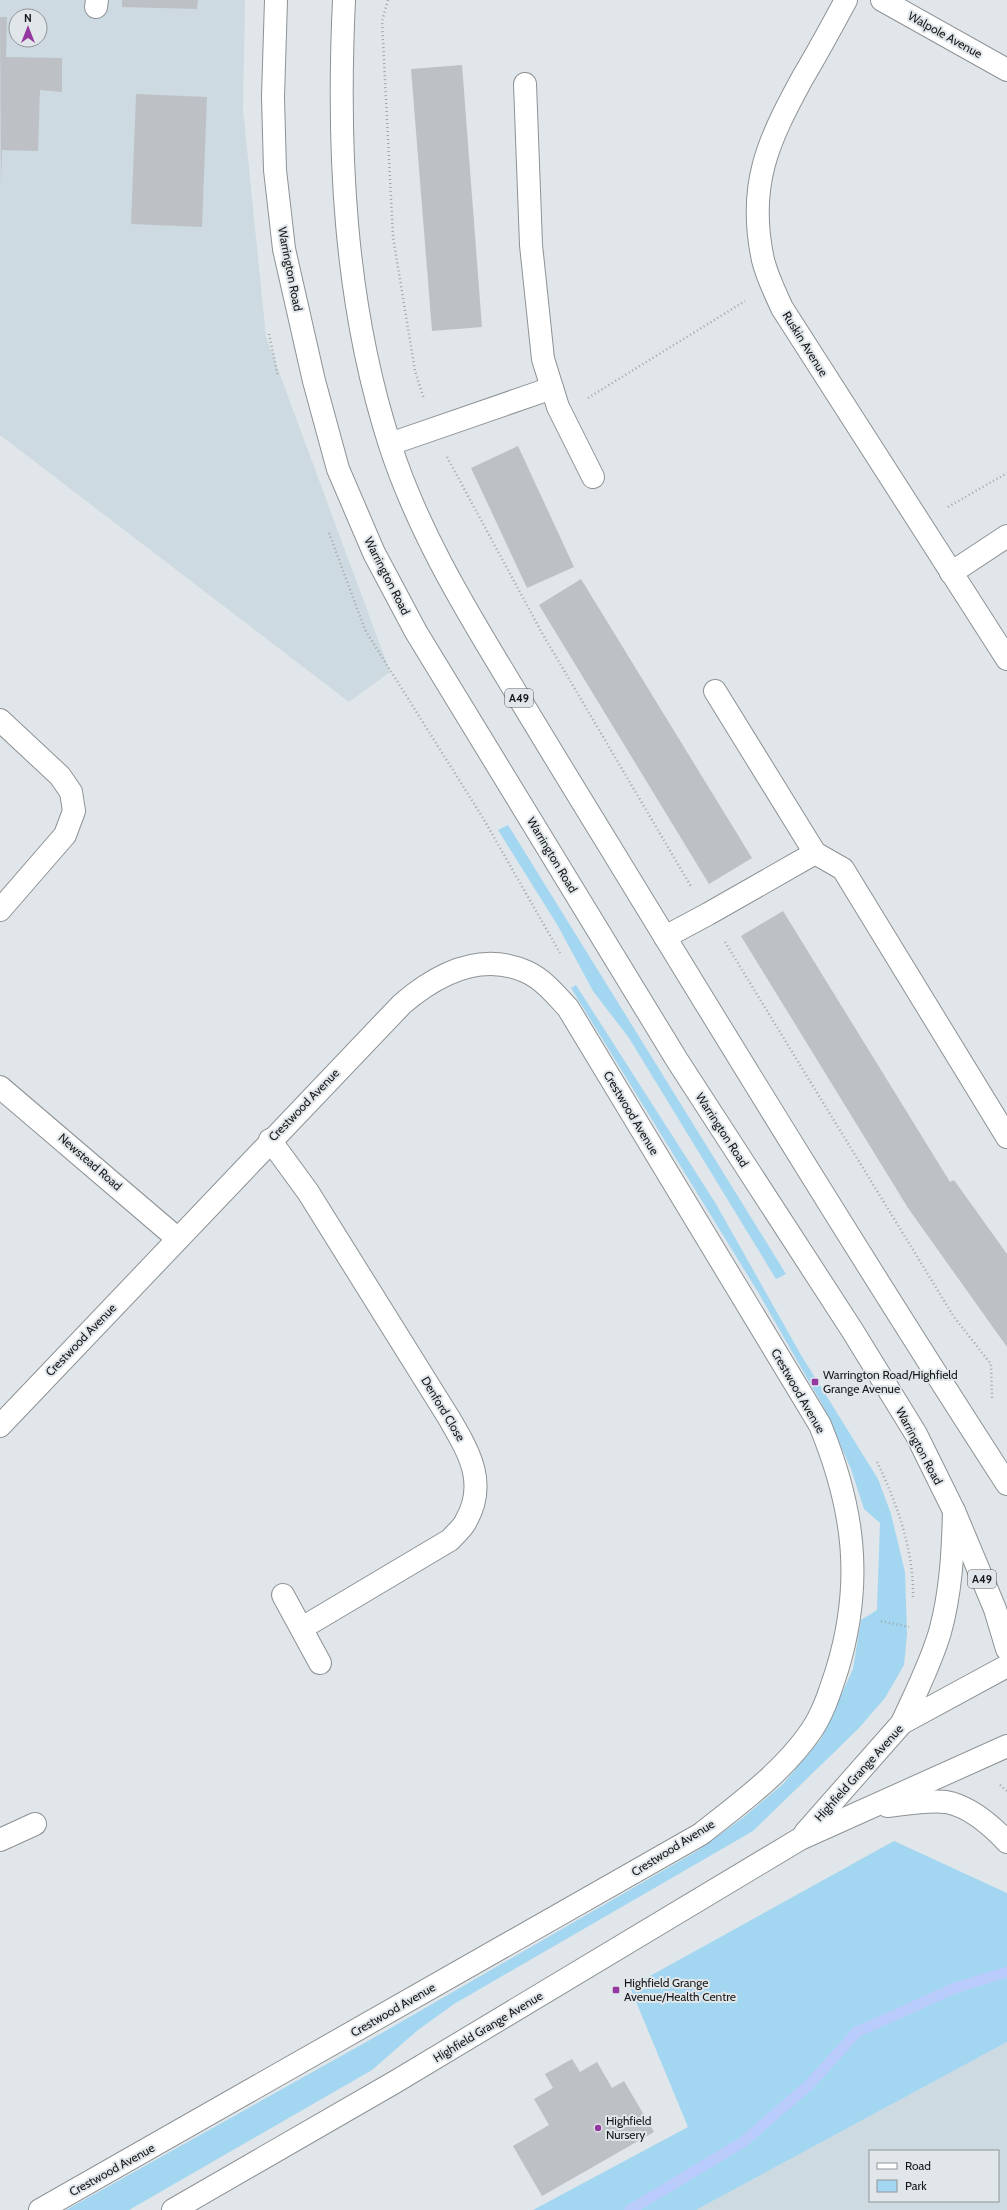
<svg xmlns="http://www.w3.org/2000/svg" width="1007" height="2210" viewBox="0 0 1007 2210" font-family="Cabin,sans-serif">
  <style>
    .built { fill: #cddae1; fill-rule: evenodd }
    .green { fill: #a3d6f1 }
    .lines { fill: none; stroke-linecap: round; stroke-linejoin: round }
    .stream { stroke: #b9ccfb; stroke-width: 11 }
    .building { fill: #bdc1c6 }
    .minor-casing { stroke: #8d9295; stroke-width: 24 }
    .major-casing { stroke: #8d9295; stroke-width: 24 }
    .highway-casing { stroke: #8d9295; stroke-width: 24 }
    .path { stroke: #a1a6a8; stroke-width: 2.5; stroke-dasharray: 1 3; stroke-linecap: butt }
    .minor { stroke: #fff; stroke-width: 22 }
    .major { stroke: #fff; stroke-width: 22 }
    .highway { stroke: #fff; stroke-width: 22 }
    .poi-dot { fill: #9537a0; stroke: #e0e6e9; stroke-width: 1.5 }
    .labels { text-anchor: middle; stroke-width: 4; stroke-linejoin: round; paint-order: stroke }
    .shield { fill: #e0e6e9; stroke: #535658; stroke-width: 1 }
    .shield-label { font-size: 11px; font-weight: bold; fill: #17191a }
    .street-label { font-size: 12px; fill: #17191a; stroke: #e0e6e9 }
    .poi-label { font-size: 12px; fill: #17191a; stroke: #e0e6e9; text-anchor: start }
  </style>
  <rect width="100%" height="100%" fill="#e0e6e9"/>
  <!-- built -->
  <g class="built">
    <path d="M0,0H245L243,109L266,337L390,672L349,702L0,435ZM16,16H40V40H16Z"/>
    <path d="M1007,2042V2210H696ZM870,2151H998V2201H870Z"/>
  </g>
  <!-- green -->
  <g class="green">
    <polygon points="508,825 786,1274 776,1279 629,1038 593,991 558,926 498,830"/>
    <polygon points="576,985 716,1204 801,1355 878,1479 891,1514 905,1572 907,1634 904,1665 885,1698 858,1729 753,1831 454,2004 418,2030 372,2070 129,2210 66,2210 368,2041 697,1851 744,1817 783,1784 821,1739 853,1669 861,1620 877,1610 880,1523 864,1509 851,1469 823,1406 758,1292 571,988"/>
    <polygon points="894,1841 1007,1893 1007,2042 696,2210 533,2210 688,2127 630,1987"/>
  </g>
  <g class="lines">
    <!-- stream -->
    <polyline class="stream" points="630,2210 743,2142 809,2085 857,2032 955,1988 1007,1972"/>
  </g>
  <!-- building -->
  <g class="building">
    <polygon points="122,0 198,0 197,9 122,7"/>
    <polygon points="0,17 7,17 6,57 62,58 62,92 40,90 38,151 2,150 1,185"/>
    <polygon points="462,65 482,327 432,331 411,69"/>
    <polygon points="136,94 207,97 202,227 131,224"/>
    <polygon points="518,446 574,567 527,588 471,468"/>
    <polygon points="581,579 752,858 709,884 539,605"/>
    <polygon points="783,911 950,1182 954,1180 1007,1254 1007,1347 908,1208 741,936"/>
    <polygon points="572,2059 580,2072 597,2062 612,2088 624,2081 654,2132 542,2196 513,2146 549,2125 534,2099 553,2088 545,2074"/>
  </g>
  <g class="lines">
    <!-- minor casing -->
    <g class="minor-casing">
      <g id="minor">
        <path d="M846,0C832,26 818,52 803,77C768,141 747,185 763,260C767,276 775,293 782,308L1007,659"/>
        <polyline points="882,0 1007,70"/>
        <polyline points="96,7 97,0"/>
        <polyline points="525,84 531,245 543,359 558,407 593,477"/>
        <polyline points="390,444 552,388"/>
        <polyline points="951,573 1007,536"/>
        <polyline points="715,691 815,853 843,869 1007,1137"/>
        <polyline points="0,720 60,776 71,792 74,811 65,835 0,910"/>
        <polyline points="665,937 708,914 815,853"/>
        <polyline points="0,1087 178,1239"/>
        <path d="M270,1140L308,1192L449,1418C468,1451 488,1482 466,1521C463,1528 455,1534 450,1540L302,1628"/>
        <path d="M0,1426L402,1004C437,974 481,951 527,972C544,980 556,995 568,1008L820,1425C854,1508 864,1582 837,1670C830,1691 824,1712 811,1731C783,1772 740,1803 701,1834L40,2210"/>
        <polyline points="283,1595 320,1663"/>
        <polyline points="0,1840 35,1824"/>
      </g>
    </g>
    <!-- major casing -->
    <g class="major-casing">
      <g id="major">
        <path d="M902,1723C915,1694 931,1663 940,1632C951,1592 953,1552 954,1511"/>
        <path d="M887,1806C905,1804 927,1800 946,1802C969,1806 991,1825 1007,1842"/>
        <polyline points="805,1833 902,1723 1007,1666"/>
        <polyline points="173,2210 395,2082 800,1839 1007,1746"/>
      </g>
    </g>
    <!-- highway casing -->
    <g class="highway-casing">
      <g id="highway">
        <polyline points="276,0 273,97 275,170 284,249 314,381 338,469 374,553 416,632 677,1060 852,1330 916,1434 954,1511 995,1609 1007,1649"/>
        <path d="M344,0C337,149 344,303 390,445C417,528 461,602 506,676C540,733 575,790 610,847C740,1060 871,1274 1007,1484"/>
      </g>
    </g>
    <!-- path -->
    <g class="path">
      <polyline points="388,0 382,21 393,237 415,371 424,399"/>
      <polyline points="269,334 278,376"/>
      <polyline points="588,398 745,301"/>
      <polyline points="447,457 542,633 692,888"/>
      <polyline points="948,507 1007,473"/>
      <polyline points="329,533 365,630 483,818 560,953"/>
      <polyline points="725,942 954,1317 991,1364 992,1399"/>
      <path d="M877,1462C897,1503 914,1551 913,1597"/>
      <polyline points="881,1621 909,1627"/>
      <polyline points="1000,1785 1007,1791"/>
    </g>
    <!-- minor -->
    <use href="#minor" class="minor"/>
    <!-- major -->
    <use href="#major" class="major"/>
    <!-- highway -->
    <use href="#highway" class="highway"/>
  </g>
  <!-- markers -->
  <g class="poi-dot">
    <rect x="811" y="1378" width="8" height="8" rx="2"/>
    <rect x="612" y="1986" width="8" height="8" rx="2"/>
    <circle cx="598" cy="2128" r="4"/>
  </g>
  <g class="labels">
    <!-- shield labels -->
    <g class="shield">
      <rect x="505" y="689" width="28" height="18" rx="3"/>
      <rect x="968" y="1570" width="28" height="18" rx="3"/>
    </g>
    <g class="shield-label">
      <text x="519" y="702">A49</text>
      <text x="982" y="1583">A49</text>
    </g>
    <!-- street labels -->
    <g class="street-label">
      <text transform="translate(945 35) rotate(29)" y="4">Walpole Avenue</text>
      <text transform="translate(290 269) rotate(79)" y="4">Warrington Road</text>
      <text transform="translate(805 344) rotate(58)" y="4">Ruskin Avenue</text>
      <text transform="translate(387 576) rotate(63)" y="4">Warrington Road</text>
      <text transform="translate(552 855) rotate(59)" y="4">Warrington Road</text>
      <text transform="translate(304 1105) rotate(-46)" y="4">Crestwood Avenue</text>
      <text transform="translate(631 1113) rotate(59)" y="4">Crestwood Avenue</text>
      <text transform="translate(722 1130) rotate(57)" y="4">Warrington Road</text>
      <text transform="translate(90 1162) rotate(41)" y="4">Newstead Road</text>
      <text transform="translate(81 1340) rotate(-46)" y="4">Crestwood Avenue</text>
      <text transform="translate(798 1391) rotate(60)" y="4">Crestwood Avenue</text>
      <text transform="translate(443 1409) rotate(59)" y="4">Denford Close</text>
      <text transform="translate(919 1446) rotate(62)" y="4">Warrington Road</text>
      <text transform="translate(859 1773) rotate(-48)" y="4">Highfield Grange Avenue</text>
      <text transform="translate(673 1848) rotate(-32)" y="4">Crestwood Avenue</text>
      <text transform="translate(393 2010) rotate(-30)" y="4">Crestwood Avenue</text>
      <text transform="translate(488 2027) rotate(-31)" y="4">Highfield Grange Avenue</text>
      <text transform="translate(112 2170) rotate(-29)" y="4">Crestwood Avenue</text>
    </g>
    <!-- poi labels -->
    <g class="poi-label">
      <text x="823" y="1379">Warrington Road/Highfield<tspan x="823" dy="14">Grange Avenue</tspan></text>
      <text x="624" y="1987">Highfield Grange<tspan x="624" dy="14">Avenue/Health Centre</tspan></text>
      <text x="606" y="2125">Highfield<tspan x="606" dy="14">Nursery</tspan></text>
    </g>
  </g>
  <!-- legend -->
  <rect x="869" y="2150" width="130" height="52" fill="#e0e6e9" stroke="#909496"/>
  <rect x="877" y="2163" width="20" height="6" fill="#ffffff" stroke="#909496"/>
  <text x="905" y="2170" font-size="12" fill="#17191a">Road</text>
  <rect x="877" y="2180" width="20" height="12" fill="#a3d6f1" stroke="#909496"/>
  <text x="905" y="2190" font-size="12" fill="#17191a">Park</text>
  <!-- north arrow -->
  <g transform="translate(28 28)"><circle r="19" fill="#e0e6e9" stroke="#909496"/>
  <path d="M0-3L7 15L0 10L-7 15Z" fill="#9537a0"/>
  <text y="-6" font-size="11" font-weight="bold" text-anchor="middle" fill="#17191a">N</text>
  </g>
</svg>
